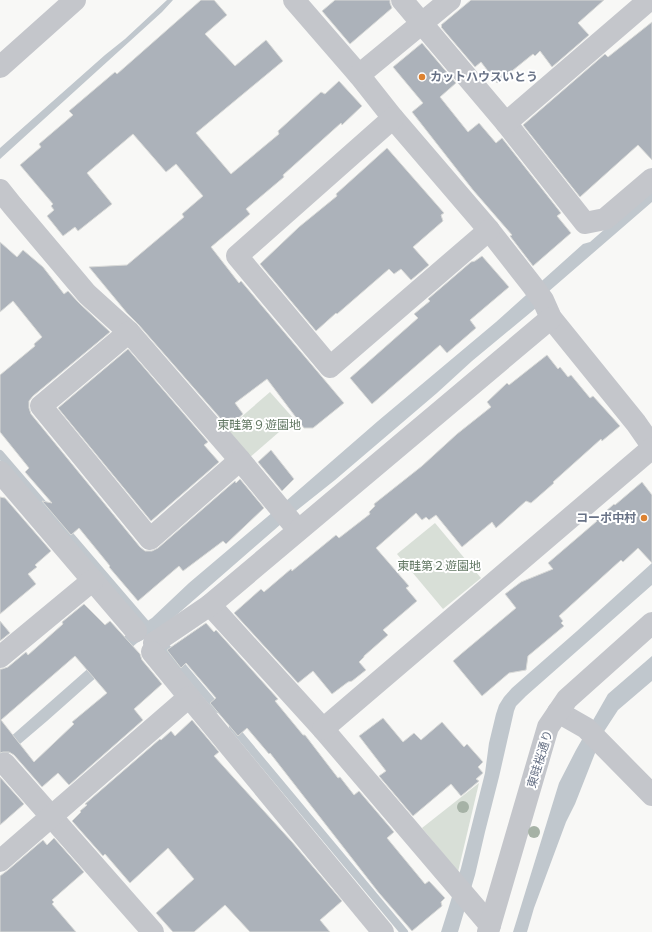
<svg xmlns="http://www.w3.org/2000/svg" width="652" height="932" viewBox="0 0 652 932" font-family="Barlow,'Noto Sans JP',sans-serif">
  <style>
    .park { fill: #d8dfd7 }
    .water { fill: #c0c7cd }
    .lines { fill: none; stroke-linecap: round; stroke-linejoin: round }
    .stream { stroke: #c0c7cd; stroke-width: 8 }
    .building { fill: #acb2ba; stroke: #d9dad8; fill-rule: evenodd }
    .minor { stroke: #c4c6cb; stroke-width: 22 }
    .tree { fill: #a6b2a6 }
    .poi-dot { fill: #dd8231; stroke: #fff; stroke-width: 1.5 }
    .labels { text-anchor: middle; stroke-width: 4; stroke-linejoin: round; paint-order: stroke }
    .poi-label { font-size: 12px; font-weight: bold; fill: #687286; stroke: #fff; text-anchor: start }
    .park-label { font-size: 12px; fill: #637864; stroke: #fff }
    .street-label { font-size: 12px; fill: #687286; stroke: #fff }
  </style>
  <rect width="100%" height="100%" fill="#f8f8f6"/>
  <!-- park -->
  <g class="park">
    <polygon points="270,392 294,419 249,458 225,431"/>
    <polygon points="435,523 481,578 443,609 397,554"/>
    <polygon points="479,783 458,872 422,828"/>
  </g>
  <!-- water -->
  <g class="water">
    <polygon points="167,0 173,0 162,12 0,159 0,148 105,55 125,39"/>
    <polygon points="652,188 652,202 548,292 536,308 472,361 437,393 335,480 296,511 157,632 137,643 91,682 47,721 0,761 0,746 125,636 152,618 189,583 286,501 378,421 496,322 583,244 590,242"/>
    <polygon points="652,563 652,585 526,696 516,706 514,711 499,777 485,832 475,875 458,932 441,932 461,868 485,773 489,743 496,714 499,705 504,697 512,688 577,631"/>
    <polygon points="652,656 652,681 618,710 603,733 575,804 566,822 534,908 527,932 513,932 559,783 576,750 608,694"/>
  </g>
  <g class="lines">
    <!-- stream -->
    <g class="stream">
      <polyline points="0,454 152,631"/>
      <polyline points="160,640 218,709"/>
      <polyline points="233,727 404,932"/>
    </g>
  </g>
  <!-- building -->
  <g class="building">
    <polygon points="201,0 214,0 227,15 205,34 235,66 266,40 283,61 196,133 231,174 279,134 278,131 321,92 325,94 339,81 362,106 342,125 341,123 283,175 284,177 246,209 250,214 211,247 239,283 241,281 344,403 313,428 304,428 267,379 235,403 243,414 228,427 138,324 127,313 89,267 127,265 184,217 182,214 203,196 176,164 166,172 133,134 87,173 112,204 78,231 75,227 63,236 47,216 54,210 51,206 53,204 20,165 41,147 39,144 73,115 69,111 115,72 117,74"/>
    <polygon points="335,0 390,0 390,3 392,8 350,44 322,11"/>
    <polygon points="471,0 604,0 578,23 589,35 552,67 540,51 535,56 533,54 497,83 481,62 475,67 441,27 442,26 441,25"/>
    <polygon points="652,22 652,160 638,145 580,197 523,125 605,54 608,57"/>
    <polygon points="422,43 456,83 440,97 468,132 479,123 496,143 502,138 561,213 557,216 571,233 533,266 510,236 512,235 473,190 412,112 423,103 393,67"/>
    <polygon points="387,148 444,213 441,215 443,221 413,247 429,265 411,280 401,269 394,274 389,269 337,314 336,313 316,331 260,264 299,227 337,196 336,194"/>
    <polygon points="0,242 17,257 23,250 43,267 64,294 68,291 79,303 110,332 33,396 29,401 29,408 31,414 140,547 145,551 152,551 158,548 235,481 236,483 240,479 264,508 226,544 223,541 183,571 179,566 138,601 109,567 110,566 79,528 71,535 42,501 52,503 25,472 29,468 0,432 0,375 35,346 34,344 42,337 13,301 0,312"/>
    <polygon points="482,256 509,287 470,320 476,328 447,353 440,345 372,404 350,378 418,318 414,314 430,301 428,299 471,262 475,261"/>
    <polygon points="128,349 208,442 204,445 219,462 151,521 58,408"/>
    <polygon points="547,355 558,369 560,367 568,377 571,375 590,398 593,396 620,426 602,441 601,439 553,482 554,483 531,503 526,501 496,528 492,522 462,547 436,515 429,520 426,517 422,520 416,513 376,548 409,586 406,588 417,601 383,630 388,635 364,656 364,657 359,662 366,670 352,681 348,682 332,694 313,671 298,683 234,613 261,589 264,592 291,569 292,571 336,535 339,538 370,514 369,512 375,506 374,504 422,466 457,434 491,407 487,402 507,383 509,385"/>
    <polygon points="271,450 294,479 282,491 258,462"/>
    <polygon points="642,482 652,495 652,563 638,548 623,562 621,560 559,616 563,621 561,623 564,626 528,656 526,670 509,673 482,696 453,661 461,654 516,608 505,594 521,582 553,569 548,563 597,521 596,520 614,504 615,505"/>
    <polygon points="0,497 5,498 51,551 35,565 37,567 28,574 36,584 0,614"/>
    <path d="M84,604L105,625L110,621L140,654L142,660L162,684L134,709L143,720L69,785L58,773L42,787L14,755L9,752H3L0,753V669H2L8,667L26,652L28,655L63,624L62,622ZM75,656L107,693L72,722L74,724L34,762L1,720Z"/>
    <polygon points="0,621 10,633 0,641"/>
    <polygon points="206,623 214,632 216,630 278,699 275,701 303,735 305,735 338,778 340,777 354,795 359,791 394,832 387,838 425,884 429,881 445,898 441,902 442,906 412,931 379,893 270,753 269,754 247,728 238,736 210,703 216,698 186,663 181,668 167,650 174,645"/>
    <polygon points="383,718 403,742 414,733 421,740 442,722 464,747 467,744 483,762 478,767 483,773 476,779 479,781 461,796 451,784 413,816 379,776 386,771 359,736"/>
    <polygon points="192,720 219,752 214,756 292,842 342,901 320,920 330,932 250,932 225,905 194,932 173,932 156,913 194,879 168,848 130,883 105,854 103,856 72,821 81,812 80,811 87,805 85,804 160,739 161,740 171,731 175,736"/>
    <polygon points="0,777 24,804 0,825"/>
    <polygon points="54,838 84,872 52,900 54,902 52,904 76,932 0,932 0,876 8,870 43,840 47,845"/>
  </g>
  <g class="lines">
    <!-- minor -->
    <g class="minor">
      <polyline points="294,0 359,75 393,118 489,230 532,285 543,300 551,318 636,423 652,446"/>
      <polyline points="402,0 506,123 585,223 605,219 652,179"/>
      <polyline points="0,67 75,0"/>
      <polyline points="359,75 450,0"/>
      <polyline points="393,118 237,256 330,367 489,230"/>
      <polyline points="506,123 649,0"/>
      <polyline points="0,190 12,205 87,294 129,332 240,460 298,530"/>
      <polyline points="129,332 41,406 150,539 240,460"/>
      <polyline points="0,472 136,631"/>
      <polyline points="210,605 323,729 490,925"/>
      <polyline points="154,643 210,605 551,318"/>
      <polyline points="152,652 383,932"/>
      <polyline points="0,657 93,580"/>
      <polyline points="558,712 586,728 652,795"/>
      <polyline points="323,729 652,448"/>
      <polyline points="5,764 153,932"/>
      <polyline points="0,861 189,697"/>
      <polyline points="488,932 548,727 567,699 652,623"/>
    </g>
  </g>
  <!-- trees -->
  <g class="tree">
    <circle cx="463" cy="807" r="6"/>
    <circle cx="534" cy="832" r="6"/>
  </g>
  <!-- markers -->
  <g class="poi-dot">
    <circle cx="422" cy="77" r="4"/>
    <circle cx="644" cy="518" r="4"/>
  </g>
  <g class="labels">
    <!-- poi labels -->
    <g class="poi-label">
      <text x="430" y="81">カットハウスいとう</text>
      <text x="636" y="522" text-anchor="end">コーポ中村</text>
    </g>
    <!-- park labels -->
    <g class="park-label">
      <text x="259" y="429">東畦第９遊園地</text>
      <text x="439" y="570">東畦第２遊園地</text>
    </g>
    <!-- street labels -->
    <g class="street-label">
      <text transform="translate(540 759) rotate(-73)" y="4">東畦桜通り</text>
    </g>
  </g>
</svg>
